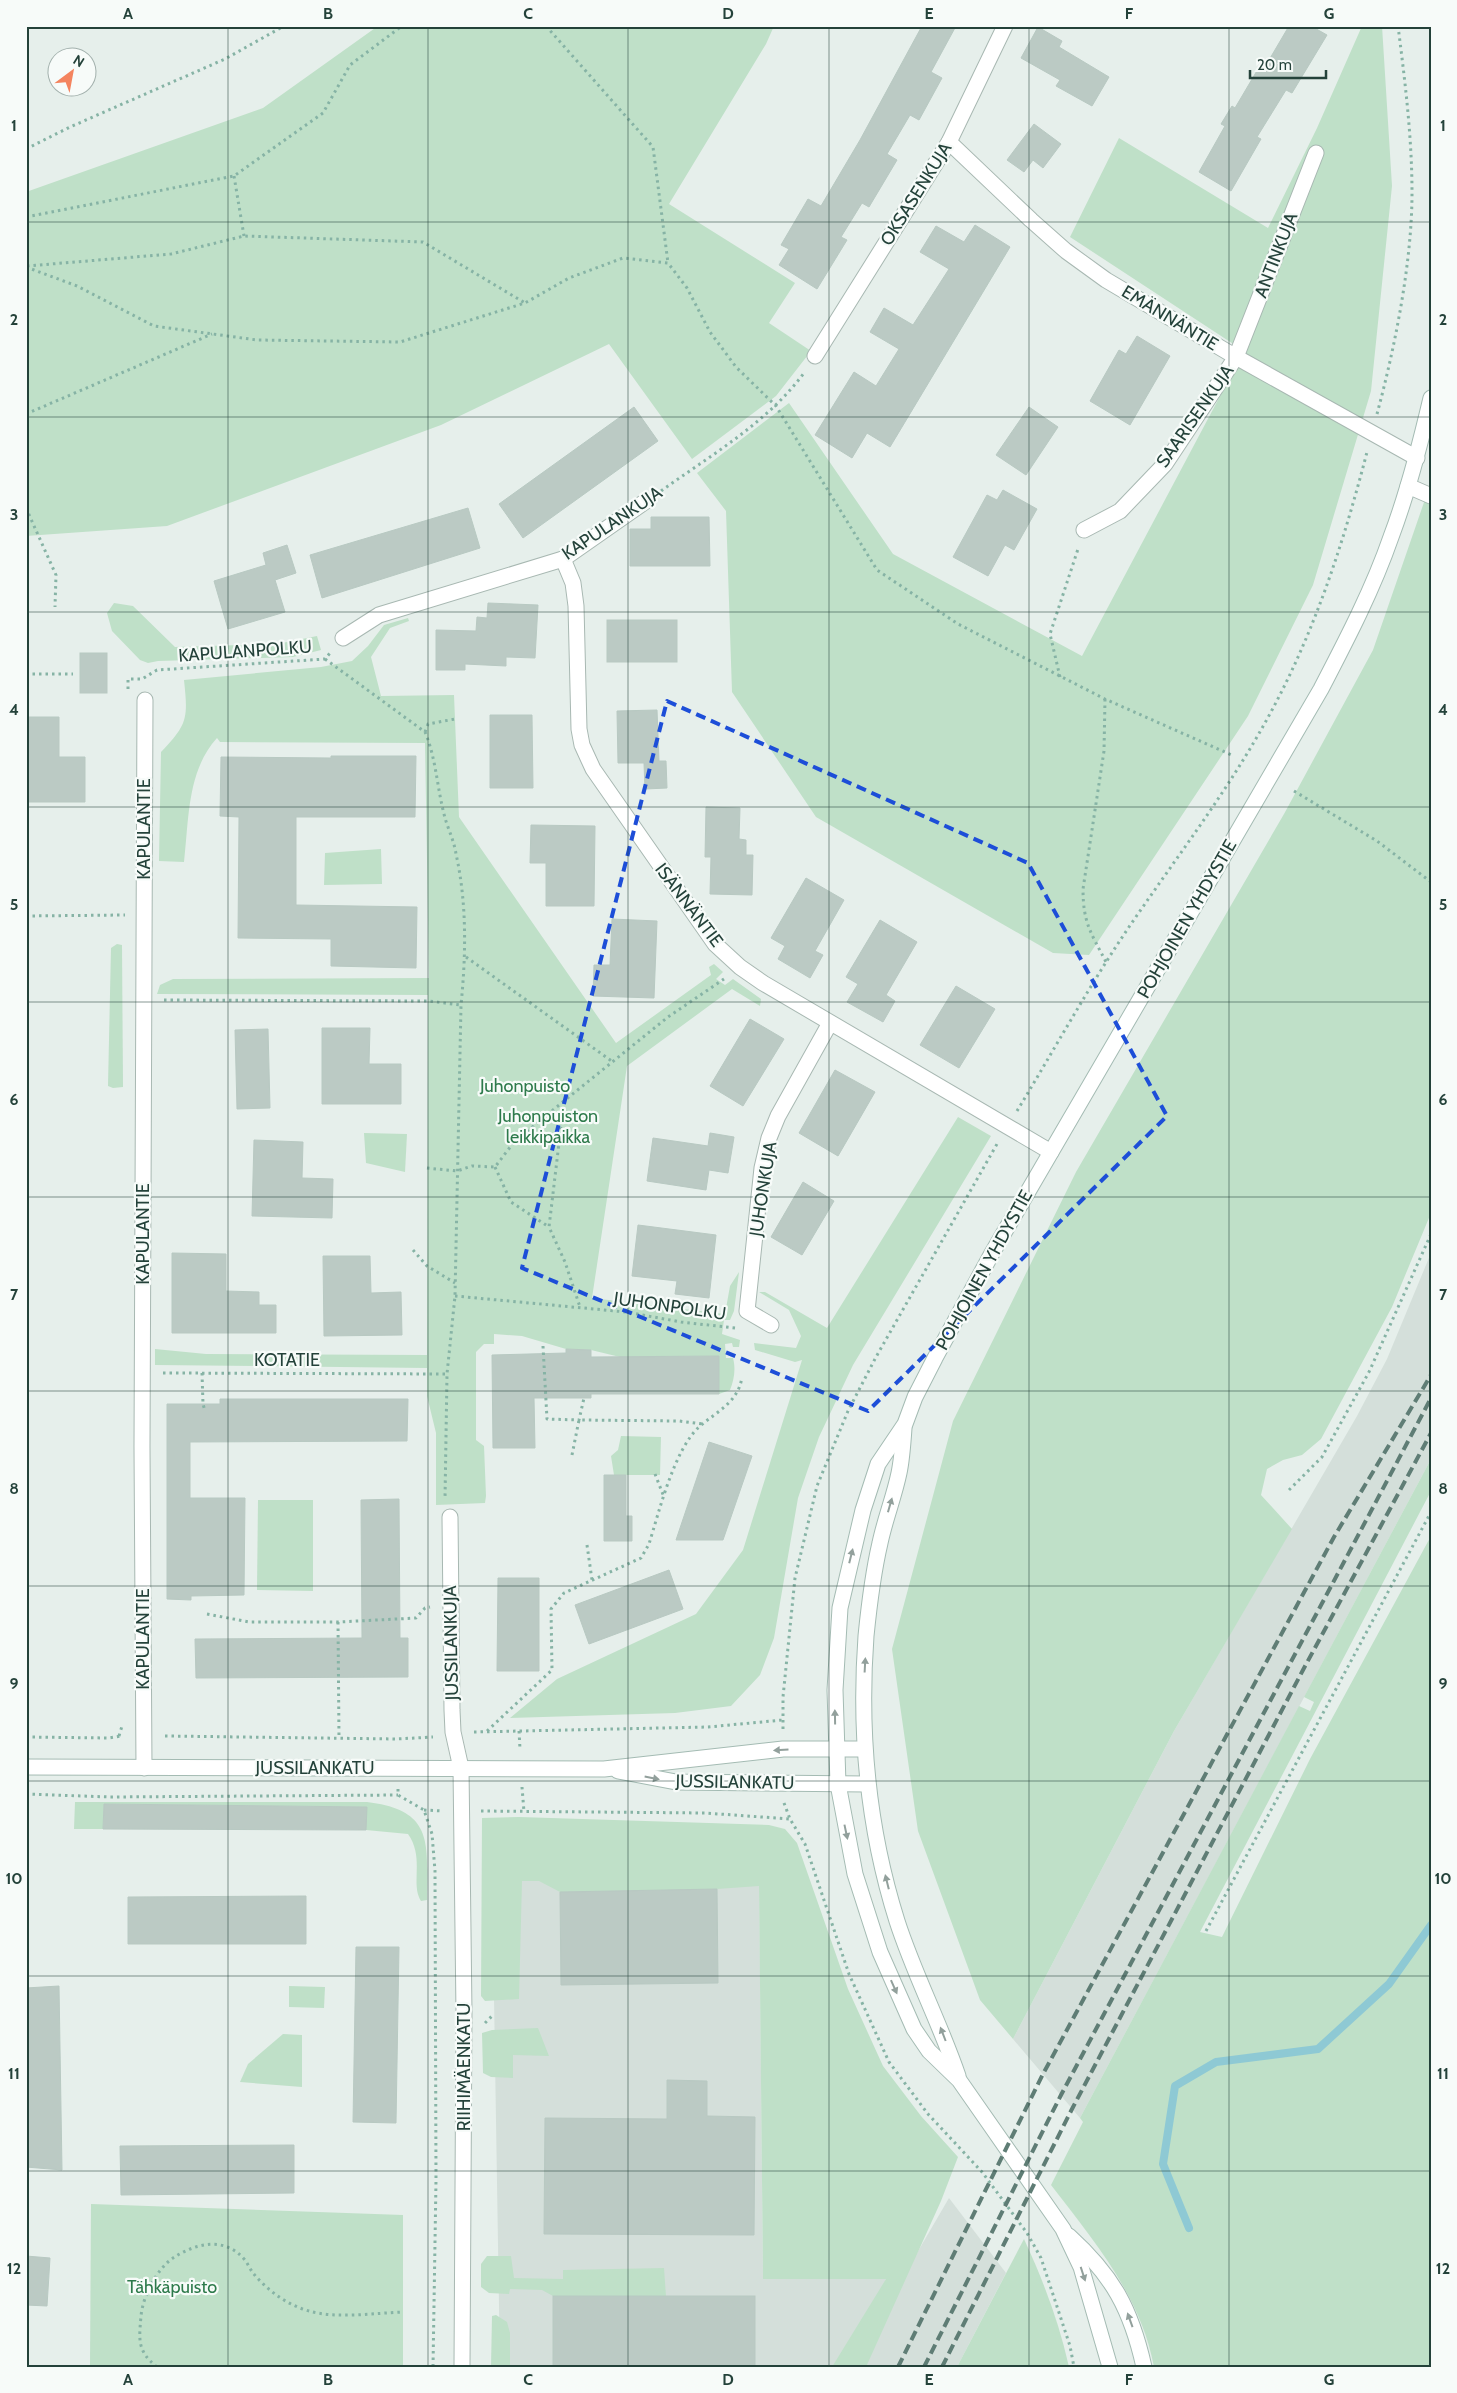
<svg xmlns="http://www.w3.org/2000/svg" width="1457" height="2393" viewBox="0 0 1457 2393" font-family="Cabin,sans-serif">
  <style>
    .built { fill: #d4dfda }
    .green { fill: #bfe0c8 }
    .lines { fill: none; stroke-linecap: round; stroke-linejoin: round }
    .stream { stroke: #8ec9d4; stroke-width: 8 }
    .building { fill: #bbcac4; stroke: #b8c9c2 }
    .minor-casing { stroke: #a8b8b2; stroke-width: 17 }
    .tertiary-casing { stroke: #a8b8b2; stroke-width: 17 }
    .secondary-casing { stroke: #a4bbb3; stroke-width: 17 }
    .path { stroke: #86b3a5; stroke-width: 3; stroke-dasharray: 2.5 4; stroke-linecap: butt }
    .minor { stroke: #fff; stroke-width: 15 }
    .tertiary { stroke: #fff; stroke-width: 15 }
    .secondary { stroke: #fff; stroke-width: 15 }
    .rail { stroke: #5f7d75; stroke-width: 4; stroke-dasharray: 10 5; stroke-linecap: butt }
    .oneway { fill: #92a09c }
    .marked { fill: none; stroke: #1d4ed8; stroke-width: 4; stroke-dasharray: 10 6; stroke-linejoin: round }
    .grid { fill: none; stroke: #24423a; stroke-width: 1; stroke-opacity: 0.55 }
    .labels { text-anchor: middle; stroke-width: 4.5; stroke-linejoin: round; paint-order: stroke }
    .street-label { font-size: 18px; fill: #24423a; stroke: #f7fbf9 }
    .park-label { font-size: 18px; fill: #2d7a4b; stroke: #f7fbf9 }
    .neatline { fill: none; stroke: #24423a; stroke-width: 2 }
    .grid-label { font-size: 16px; text-anchor: middle; font-weight: bold; fill: #24423a }
  </style>
  <rect width="100%" height="100%" fill="#e6efeb"/>
  <!-- built -->
  <g class="built">
    <polygon points="1431,1253 1431,1459 1080,2118 1013,2039 1174,1731 1357,1416 1387,1359"/>
    <polygon points="502,1841 759,1866 763,2278 886,2279 854,2367 500,2367 494,1997"/>
    <polygon points="949,2198 1006,2273 957,2367 856,2367 903,2277"/>
  </g>
  <!-- green -->
  <g class="green">
    <polygon points="378,26 774,26 766,44 669,204 795,283 769,323 811,351 776,396 692,459 609,344 441,425 167,526 26,536 26,192 263,108"/>
    <polygon points="1362,26 1382,26 1392,186 1371,391 1313,585 1248,716 1089,955 1053,953 816,817 732,692 726,511 697,473 789,403 893,554 1082,656 1244,351 1070,237 1119,138 1268,228 1317,128"/>
    <polygon points="1431,482 1431,1213 1392,1307 1321,1439 1302,1455 1283,1460 1267,1469 1261,1495 1292,1529 1174,1731 1013,2039 980,2000 918,1831 892,1649 953,1421 1076,1172 1284,814 1373,650"/>
    <polygon points="114,603 133,606 175,647 277,644 317,636 321,650 293,657 158,661 148,663 140,660 112,631 107,613"/>
    <path d="M408,618L409,621L390,628L371,657L381,696L454,695L459,817L616,1043L711,975L709,967L714,964L723,972L716,979L725,985L733,979L761,999L760,1006L732,989L627,1066L592,1298L725,1314L730,1286L739,1272L734,1311L730,1320H724L722,1334L740,1340L739,1347H733L732,1343L725,1344L726,1358H733C736,1369 734,1380 730,1390L719,1394V1356L620,1357L591,1350L566,1349L522,1336L494,1334V1344H484L476,1352V1440L484,1446L486,1496L485,1503L436,1505V1433L427,1396V1368L155,1365V1349L206,1354L427,1355L428,995L157,994L160,985L173,979L429,978L425,743L220,742L217,738C187,771 189,819 184,862L159,861L161,752C188,724 188,718 184,680L321,667L352,661L368,646L384,625Z"/>
    <polygon points="381,849 382,884 324,885 325,853"/>
    <polygon points="117,944 122,945 123,1087 113,1088 108,1086 111,948"/>
    <polygon points="958,1117 991,1136 853,1365 819,1437 798,1498 774,1638 760,1675 731,1706 675,1713 510,1718 557,1679 696,1614 743,1550 802,1360 795,1362 755,1350 754,1343 796,1348 801,1336 789,1310 759,1292 765,1292 827,1328"/>
    <polygon points="364,1133 407,1134 405,1172 366,1163"/>
    <polygon points="621,1436 661,1437 660,1475 614,1475 611,1456 618,1450"/>
    <path d="M1431,1459V1491L1200,1932L1222,1937L1310,1759L1431,1536V2367H1154C1141,2296 1094,2241 1051,2185L1083,2122L1080,2118L1299,1706L1310,1711L1314,1702L1304,1697Z"/>
    <polygon points="258,1500 313,1500 313,1591 257,1590"/>
    <path d="M75,1802H367C435,1810 427,1844 427,1900L421,1901C410,1884 425,1858 408,1834L366,1830V1807L104,1804L103,1829H74Z"/>
    <polygon points="519,1817 769,1825 785,1829 797,1843 848,1989 883,2066 921,2116 958,2157 941,2201 866,2367 832,2367 886,2279 763,2279 759,1886 717,1889 560,1892 539,1881 522,1881 519,1999 485,2001 481,1996 482,1818"/>
    <polygon points="289,1986 325,1987 324,2008 289,2007"/>
    <polygon points="538,2028 549,2056 513,2055 513,2078 491,2077 483,2073 482,2033 492,2030"/>
    <polygon points="283,2034 302,2035 302,2087 240,2082 248,2064"/>
    <polygon points="91,2204 403,2215 403,2367 90,2367"/>
    <path d="M1024,2239C1043,2280 1059,2322 1069,2367H957Z"/>
    <polygon points="487,2256 511,2256 514,2278 563,2279 563,2270 664,2268 666,2296 553,2296 542,2290 510,2289 509,2294 489,2293 481,2287 481,2264"/>
    <polygon points="496,2315 507,2322 510,2333 510,2367 491,2367 492,2316"/>
  </g>
  <g class="lines">
    <!-- stream -->
    <polyline class="stream" points="1189,2228 1163,2164 1175,2086 1216,2062 1318,2049 1389,1984 1431,1925"/>
  </g>
  <!-- building -->
  <g class="building">
    <polygon points="922,26 956,26 931,72 942,78 919,120 910,115 887,154 897,160 869,207 862,203 841,237 847,240 817,289 779,265 789,249 781,245 808,199 821,206 860,140"/>
    <polygon points="1289,26 1311,26 1327,35 1292,93 1286,90 1257,137 1261,139 1231,191 1199,172 1225,126 1221,124 1232,106 1235,108 1258,69 1262,72"/>
    <polygon points="1038,27 1062,41 1059,47 1109,77 1092,106 1056,86 1060,80 1021,58"/>
    <polygon points="1034,124 1061,144 1043,168 1033,160 1024,172 1007,160"/>
    <polygon points="975,225 1010,247 890,447 867,433 852,458 815,435 854,372 876,386 899,349 870,332 884,308 913,325 949,269 920,252 936,226 964,242"/>
    <polygon points="1137,336 1170,356 1130,425 1090,401 1119,350 1126,354"/>
    <polygon points="634,407 658,441 523,538 499,504"/>
    <polygon points="1029,407 1058,427 1026,475 996,455"/>
    <polygon points="1003,490 1037,509 1014,550 1005,545 988,576 953,557 987,495 997,500"/>
    <polygon points="468,508 480,548 322,598 310,555"/>
    <polygon points="651,517 709,517 710,566 630,566 630,529 651,529"/>
    <polygon points="287,545 296,573 275,580 285,612 228,629 214,581 266,565 263,553"/>
    <polygon points="488,603 538,605 535,658 506,657 506,666 465,664 465,670 436,670 436,630 476,631 477,617 487,618"/>
    <rect x="607" y="620" width="70" height="42"/>
    <rect x="80" y="653" width="27" height="40"/>
    <polygon points="657,710 659,761 666,761 667,788 645,789 644,763 618,763 617,711"/>
    <polygon points="490,715 532,715 533,788 490,788"/>
    <polygon points="26,717 59,717 59,757 85,757 85,802 26,802"/>
    <polygon points="331,756 416,756 415,817 296,817 296,905 417,907 416,968 331,966 331,939 238,938 239,817 220,816 221,757 331,758"/>
    <polygon points="706,807 740,808 739,839 746,840 746,855 753,855 752,895 710,894 711,857 705,857"/>
    <polygon points="531,825 595,826 594,906 546,906 546,863 530,863"/>
    <polygon points="806,878 844,900 815,951 823,955 810,978 778,959 785,946 771,938"/>
    <polygon points="612,919 657,921 654,998 593,996 594,965 610,965"/>
    <polygon points="880,920 917,942 886,995 895,1001 883,1022 847,1002 858,984 846,977"/>
    <polygon points="956,986 995,1009 959,1068 920,1045"/>
    <polygon points="750,1019 784,1039 743,1106 710,1086"/>
    <polygon points="322,1028 370,1028 369,1064 401,1064 401,1104 322,1104"/>
    <polygon points="268,1029 270,1108 237,1109 235,1030"/>
    <polygon points="835,1070 875,1092 838,1156 799,1133"/>
    <polygon points="710,1133 734,1137 728,1173 709,1170 706,1190 647,1181 653,1138 708,1146"/>
    <polygon points="254,1140 303,1142 302,1178 333,1179 332,1218 252,1216"/>
    <polygon points="803,1182 834,1201 802,1255 771,1237"/>
    <polygon points="638,1225 716,1235 709,1298 675,1294 677,1281 632,1276"/>
    <polygon points="172,1253 226,1254 226,1291 259,1292 259,1305 276,1305 276,1333 172,1333"/>
    <polygon points="323,1256 370,1256 371,1293 401,1292 402,1335 324,1336"/>
    <polygon points="566,1349 591,1350 591,1357 719,1356 719,1394 591,1394 591,1398 534,1398 535,1448 493,1448 492,1355 566,1353"/>
    <polygon points="220,1399 408,1399 407,1441 190,1442 190,1498 245,1498 244,1595 191,1596 191,1600 167,1599 167,1404 220,1404"/>
    <polygon points="709,1442 752,1456 723,1540 676,1540"/>
    <polygon points="604,1475 626,1475 626,1516 632,1516 632,1541 604,1541"/>
    <polygon points="399,1499 400,1638 408,1638 408,1677 196,1678 195,1639 362,1638 361,1500"/>
    <polygon points="669,1570 683,1609 589,1644 575,1605"/>
    <polygon points="498,1578 539,1578 539,1671 497,1671"/>
    <polygon points="104,1804 367,1807 366,1830 103,1829"/>
    <polygon points="717,1889 718,1983 561,1985 560,1892"/>
    <polygon points="306,1896 306,1944 128,1944 128,1897"/>
    <polygon points="356,1947 399,1947 396,2123 353,2122"/>
    <polygon points="59,1986 62,2170 26,2167 26,1988"/>
    <polygon points="667,2080 707,2081 707,2116 755,2117 754,2235 544,2234 545,2118 667,2119"/>
    <polygon points="294,2145 294,2193 121,2195 120,2146"/>
    <polygon points="26,2256 50,2258 47,2306 26,2305"/>
    <rect x="553" y="2296" width="202" height="71"/>
  </g>
  <g class="lines">
    <!-- minor casing -->
    <g class="minor-casing">
      <g id="minor">
        <polyline points="949,142 1031,220 1066,251 1106,280 1236,357 1417,458"/>
        <polyline points="815,356 949,142 1005,26"/>
        <polyline points="1408,486 1431,496"/>
        <polyline points="1084,530 1120,511 1165,464 1236,357 1316,153"/>
        <polyline points="563,559 573,583 576,606 579,729 582,745 593,769 715,944 740,967 763,983 1051,1152"/>
        <polyline points="343,638 379,615 563,559 646,501"/>
        <polyline points="771,1325 747,1311 762,1168 769,1138 778,1116 830,1023"/>
        <polyline points="450,1517 452,1710 453,1732 461,1768"/>
        <polyline points="144,1768 142,1447 145,700"/>
      </g>
    </g>
    <!-- tertiary casing -->
    <g class="tertiary-casing">
      <polyline id="tertiary" points="461,1768 464,2013 462,2367"/>
    </g>
    <!-- secondary casing -->
    <g class="secondary-casing">
      <g id="secondary">
        <path d="M904,1428C903,1443 902,1459 899,1473C894,1497 885,1519 880,1543C873,1573 869,1606 866,1636C859,1732 868,1829 897,1921C914,1974 940,2023 958,2076"/>
        <polyline points="26,1767 604,1769 783,1749 864,1749"/>
        <polyline points="618,1771 676,1782 867,1784"/>
        <path d="M1069,2236C1113,2276 1131,2309 1144,2367"/>
        <path d="M1110,2367L1081,2267L1063,2229L959,2080L929,2051L914,2029L880,1952L855,1874L838,1784L835,1690L840,1608L863,1510L878,1464L905,1424L915,1397L935,1358L991,1255L1321,689C1347,639 1373,589 1391,537C1408,492 1420,445 1431,398"/>
      </g>
    </g>
    <!-- path -->
    <g class="path">
      <polyline points="546,26 653,147 668,263"/>
      <polyline points="26,149 70,127 225,59 284,26"/>
      <polyline points="234,176 244,236"/>
      <polyline points="26,217 234,176 323,113 350,65 402,26"/>
      <polyline points="27,266 171,254 244,236 423,242 525,303"/>
      <polyline points="26,267 77,286 154,326 257,340 400,342 525,303 569,278 623,258 668,263 687,288 710,332 736,367 776,406 877,570 958,624 1105,699 1234,756"/>
      <polyline points="26,414 212,334"/>
      <path d="M1377,414C1395,347 1412,262 1412,193C1412,137 1405,81 1398,26"/>
      <path d="M661,491C711,455 767,423 804,373"/>
      <polyline points="26,508 56,575 55,607"/>
      <path d="M325,659L425,732C436,758 437,787 444,814C447,827 454,840 456,854C467,903 466,955 461,1005L455,1296L447,1374L445,1499"/>
      <polyline points="26,674 73,674"/>
      <polyline points="1060,677 1050,634 1078,549"/>
      <polyline points="128,689 128,679 142,679 157,670 325,659 330,653"/>
      <path d="M1105,699L1104,751L1083,889C1083,923 1091,933 1106,962"/>
      <polyline points="425,732 428,724 455,719"/>
      <polyline points="1294,791 1377,841 1431,882"/>
      <polyline points="26,916 125,915"/>
      <polyline points="466,957 613,1062"/>
      <polyline points="164,1000 428,1001 461,1005"/>
      <polyline points="564,1101 549,1227 565,1262 580,1307"/>
      <path d="M1017,1111C1054,1050 1089,986 1129,927C1178,855 1231,787 1272,710C1316,628 1344,541 1367,452"/>
      <polyline points="495,1167 511,1202 549,1227"/>
      <polyline points="427,1168 457,1171 472,1166 495,1167 514,1142 564,1101 668,1017 724,979"/>
      <polyline points="413,1250 427,1266 455,1283"/>
      <polyline points="455,1296 626,1312 681,1322 735,1328"/>
      <polyline points="543,1346 547,1419 579,1420 584,1398"/>
      <polyline points="163,1373 447,1374"/>
      <polyline points="202,1373 203,1404 205,1411"/>
      <polyline points="572,1455 579,1420 679,1421 703,1424"/>
      <polyline points="655,1474 664,1497"/>
      <polyline points="1289,1490 1322,1457 1369,1372 1431,1234"/>
      <polyline points="587,1545 592,1580"/>
      <polyline points="207,1614 249,1622 338,1622 416,1618 425,1608 430,1607"/>
      <polyline points="338,1622 339,1739"/>
      <polyline points="783,1729 783,1697 795,1578 817,1486 848,1411 876,1357 997,1144"/>
      <path d="M487,1731L552,1670L551,1609L564,1593L641,1558L649,1544C659,1512 674,1450 699,1427C717,1411 738,1403 742,1377"/>
      <polyline points="519,1731 520,1749"/>
      <polyline points="474,1732 708,1727 783,1720"/>
      <polyline points="119,1736 122,1726"/>
      <polyline points="165,1736 396,1739 433,1737"/>
      <polyline points="26,1737 109,1738 121,1736"/>
      <polyline points="522,1787 524,1812"/>
      <polyline points="398,1789 398,1795 424,1810 432,1834 435,1871 436,2180 433,2367"/>
      <polyline points="26,1794 110,1797 398,1795"/>
      <polyline points="784,1803 790,1819 805,1844 849,1974 889,2062 928,2114 982,2172 1027,2233 1041,2258 1070,2346 1074,2367"/>
      <polyline points="424,1810 442,1811"/>
      <polyline points="481,1811 705,1813 790,1819"/>
      <polyline points="1206,1931 1431,1512"/>
      <polyline points="485,2023 493,2015"/>
      <path d="M157,2367C137,2351 139,2340 141,2316C143,2296 156,2270 173,2258C196,2243 225,2236 245,2260C248,2264 250,2269 253,2273C267,2290 287,2305 309,2311C336,2319 375,2313 403,2312"/>
    </g>
    <!-- minor -->
    <use href="#minor" class="minor"/>
    <!-- tertiary -->
    <use href="#tertiary" class="tertiary"/>
    <!-- secondary -->
    <use href="#secondary" class="secondary"/>
    <!-- rail -->
    <g class="rail">
      <polyline points="898,2367 1043,2074 1334,1537 1431,1375"/>
      <polyline points="924,2367 1061,2095 1431,1398"/>
      <polyline points="942,2367 1072,2109 1303,1670 1431,1433"/>
    </g>
  </g>
  <!-- one-way arrows -->
  <defs><path id="oneway-solid" d="M-6-.8H1V-3.2L6.5 0L1 3.2V.8H-6Z" transform="scale(1.25)"/></defs>
  <g class="oneway">
    <use href="#oneway-solid" transform="translate(890 1505) rotate(-74)"/>
    <use href="#oneway-solid" transform="translate(851 1556) rotate(-76)"/>
    <use href="#oneway-solid" transform="translate(865 1665) rotate(-87)"/>
    <use href="#oneway-solid" transform="translate(835 1717) rotate(-91)"/>
    <use href="#oneway-solid" transform="translate(781 1750) rotate(177)"/>
    <use href="#oneway-solid" transform="translate(652 1778) rotate(11)"/>
    <use href="#oneway-solid" transform="translate(846 1832) rotate(78)"/>
    <use href="#oneway-solid" transform="translate(887 1882) rotate(-104)"/>
    <use href="#oneway-solid" transform="translate(894 1987) rotate(66)"/>
    <use href="#oneway-solid" transform="translate(943 2034) rotate(-111)"/>
    <use href="#oneway-solid" transform="translate(1083 2274) rotate(72)"/>
    <use href="#oneway-solid" transform="translate(1130 2320) rotate(-110)"/>
  </g>
  <!-- marked area -->
  <path class="marked" d="M667,701L1028,863L1167,1116L868,1411L522,1268Z"/>
  <!-- grid -->
  <path class="grid" d="M228,26V2367M428,26V2367M628,26V2367M829,26V2367M1029,26V2367M1229,26V2367M26,222H1431M26,417H1431M26,612H1431M26,807H1431M26,1002H1431M26,1197H1431M26,1391H1431M26,1586H1431M26,1781H1431M26,1976H1431M26,2171H1431"/>
  <g class="labels">
    <!-- street labels -->
    <g class="street-label">
      <text transform="translate(916 194) rotate(-58)" y="6">OKSASENKUJA</text>
      <text transform="translate(1276 255) rotate(-69)" y="6">ANTINKUJA</text>
      <text transform="translate(1170 318) rotate(31)" y="6">EMÄNNÄNTIE</text>
      <text transform="translate(1195 416) rotate(-55)" y="6">SAARISENKUJA</text>
      <text transform="translate(612 523) rotate(-34)" y="6">KAPULANKUJA</text>
      <text transform="translate(245 651) rotate(-4)" y="6">KAPULANPOLKU</text>
      <text transform="translate(144 829) rotate(-90)" y="6">KAPULANTIE</text>
      <text transform="translate(689 905) rotate(53)" y="6">ISÄNNÄNTIE</text>
      <text transform="translate(1187 919) rotate(-60)" y="6">POHJOINEN YHDYSTIE</text>
      <text transform="translate(763 1189) rotate(-81)" y="6">JUHONKUJA</text>
      <text transform="translate(143 1234) rotate(-90)" y="6">KAPULANTIE</text>
      <text transform="translate(984 1270) rotate(-61)" y="6">POHJOINEN YHDYSTIE</text>
      <text transform="translate(670 1306) rotate(8)" y="6">JUHONPOLKU</text>
      <text x="287" y="1366">KOTATIE</text>
      <text transform="translate(143 1639) rotate(-90)" y="6">KAPULANTIE</text>
      <text transform="translate(451 1643) rotate(-91)" y="6">JUSSILANKUJA</text>
      <text x="315" y="1774">JUSSILANKATU</text>
      <text transform="translate(735 1782) rotate(1)" y="6">JUSSILANKATU</text>
      <text transform="translate(464 2067) rotate(-90)" y="6">RIIHIMÄENKATU</text>
    </g>
    <!-- park labels -->
    <g class="park-label">
      <text x="525" y="1092">Juhonpuisto</text>
      <text x="548" y="1122">Juhonpuiston<tspan x="548" dy="21">leikkipaikka</tspan></text>
      <text x="172" y="2293">Tähkäpuisto</text>
    </g>
  </g>
  <!-- border -->
  <rect width="1457" height="2393" fill="none" stroke="#f7fbf9" stroke-width="55"/>
  <!-- north arrow -->
  <g transform="translate(72 72) rotate(32)"><circle r="24" fill="#f7fbf9" stroke="#a3b1ad"/>
  <path d="M0-4L9 19L0 12L-9 19Z" fill="#f4845f"/>
  <text y="-8" font-size="14" font-weight="bold" text-anchor="middle" fill="#24423a">N</text>
  </g>
  <!-- scale -->
  <path d="M1250 70v8h76v-8" fill="none" stroke="#24423a" stroke-width="2.5"/>
  <text x="1257" y="70" font-size="15" fill="#24423a" stroke="#f7fbf9" stroke-width="4" paint-order="stroke">20 m</text>
  <rect x="28" y="28" width="1402" height="2338" class="neatline"/>
  <g class="grid-label">
    <text x="128" y="19">A</text>
    <text x="328" y="19">B</text>
    <text x="528" y="19">C</text>
    <text x="728" y="19">D</text>
    <text x="929" y="19">E</text>
    <text x="1129" y="19">F</text>
    <text x="1329" y="19">G</text>
    <text x="14" y="131">1</text>
    <text x="1443" y="131">1</text>
    <text x="14" y="325">2</text>
    <text x="1443" y="325">2</text>
    <text x="14" y="520">3</text>
    <text x="1443" y="520">3</text>
    <text x="14" y="715">4</text>
    <text x="1443" y="715">4</text>
    <text x="14" y="910">5</text>
    <text x="1443" y="910">5</text>
    <text x="14" y="1105">6</text>
    <text x="1443" y="1105">6</text>
    <text x="14" y="1300">7</text>
    <text x="1443" y="1300">7</text>
    <text x="14" y="1494">8</text>
    <text x="1443" y="1494">8</text>
    <text x="14" y="1689">9</text>
    <text x="1443" y="1689">9</text>
    <text x="14" y="1884">10</text>
    <text x="1443" y="1884">10</text>
    <text x="14" y="2079">11</text>
    <text x="1443" y="2079">11</text>
    <text x="14" y="2274">12</text>
    <text x="1443" y="2274">12</text>
    <text x="128" y="2385">A</text>
    <text x="328" y="2385">B</text>
    <text x="528" y="2385">C</text>
    <text x="728" y="2385">D</text>
    <text x="929" y="2385">E</text>
    <text x="1129" y="2385">F</text>
    <text x="1329" y="2385">G</text>
  </g>
</svg>
